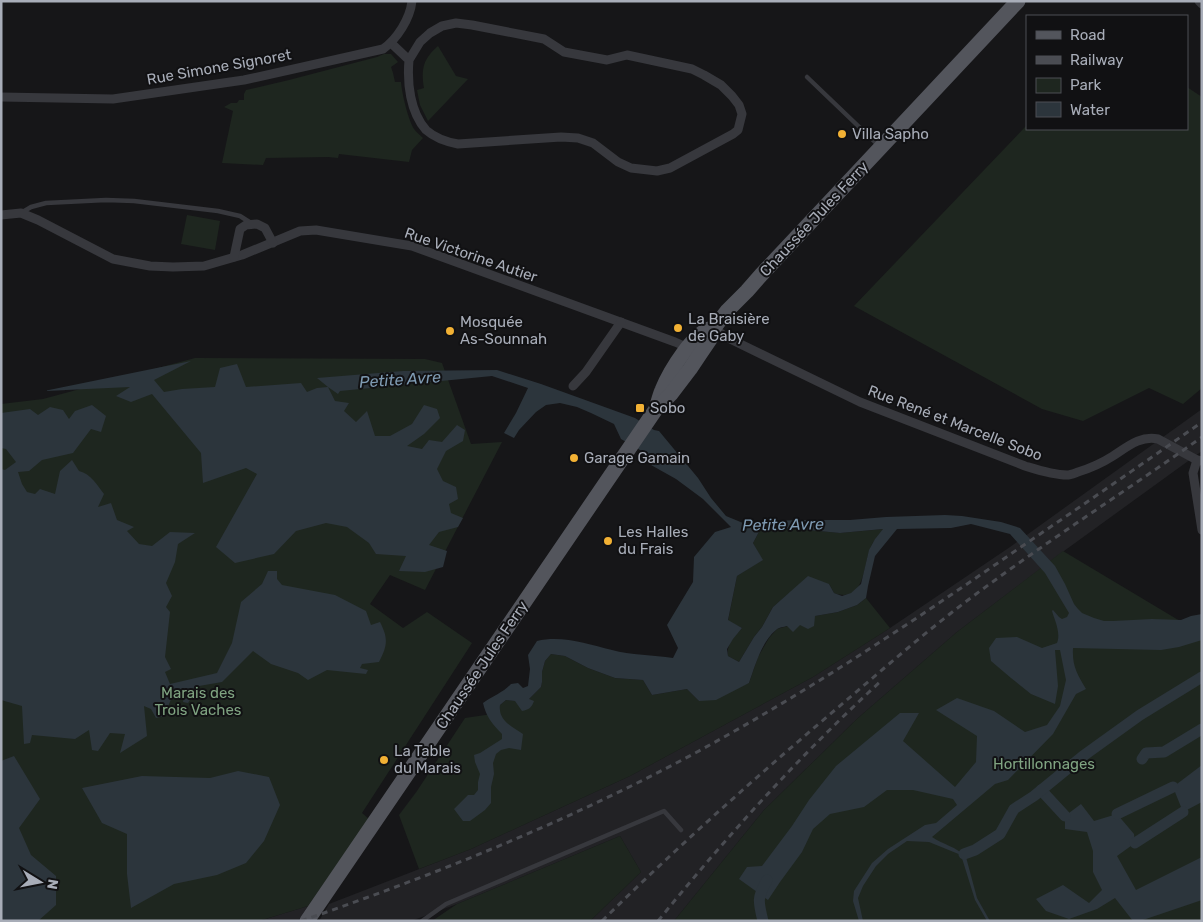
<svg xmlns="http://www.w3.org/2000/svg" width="1203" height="922" viewBox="0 0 1203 922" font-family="Rubik,sans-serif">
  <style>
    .built { fill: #222225 }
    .green { fill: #1e261f }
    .water { fill: #2c353c; fill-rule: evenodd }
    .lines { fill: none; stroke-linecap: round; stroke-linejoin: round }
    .canal { stroke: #2c353c; stroke-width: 11 }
    .lane { stroke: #37383d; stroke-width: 4.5 }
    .street { stroke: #37383d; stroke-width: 9 }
    .primary { stroke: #53555c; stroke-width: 15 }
    .rail { stroke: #4a4c52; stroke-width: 3; stroke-dasharray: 6 5; stroke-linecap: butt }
    .poi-dot { fill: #f2b134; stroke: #111113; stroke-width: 2 }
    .labels { text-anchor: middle; stroke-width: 4; stroke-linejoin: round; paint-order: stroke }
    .street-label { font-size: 15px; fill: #a8adb8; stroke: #111113 }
    .poi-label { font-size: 15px; fill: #a8adb8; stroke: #111113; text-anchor: start }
    .park-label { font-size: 15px; fill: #7fa381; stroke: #111113 }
    .water-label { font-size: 16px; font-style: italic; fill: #7f9bb3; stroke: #111113 }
  </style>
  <rect width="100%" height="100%" fill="#161618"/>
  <!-- built -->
  <g class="built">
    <polygon points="1202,409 1202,451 1064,551 957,632 858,718 764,810 674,921 590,921 641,872 620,836 457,904 411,921 319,921 329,904 471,849 630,776 813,677 890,628 1010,547"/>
    <polygon points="308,906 298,921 259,921"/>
  </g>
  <!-- green -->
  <g class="green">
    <path d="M438,46L456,76L468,79L428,121L420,105L417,90L424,88C421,69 423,59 438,46Z"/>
    <path d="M384,54H391L398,62L391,67L393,73L395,82H401C402,94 408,119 414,129C416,132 420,135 423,138L412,150L409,162L339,154L338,158L328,157L266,158L263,165L222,163L233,111L224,107L231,103H237L239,100H244V94L246,90L289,80L377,57Z"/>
    <polygon points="1187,87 1202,97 1202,388 1183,404 1149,388 1083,421 1042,409 854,306 1027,125 1027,129 1187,129"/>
    <polygon points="187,215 220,221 215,250 181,244"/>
    <polygon points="195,358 425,359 442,363 471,444 502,442 425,590 390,575 370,604 403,628 427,612 472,643 362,813 369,819 308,906 259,921 1,921 1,404 43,399"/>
    <path d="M761,528L798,529L840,533L884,529C878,535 873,541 870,549C863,566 865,604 834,593L829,584L788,594L773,607L762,627L754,637L739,662L728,656C726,645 734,637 742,628L728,621L737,576L762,560L753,543Z"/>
    <polygon points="1063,551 1180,621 1202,617 1202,921 674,921 764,810 858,718 957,632"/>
    <polygon points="866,598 890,628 813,677 630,776 471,849 419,869 399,815 417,791 465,718 499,713 500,705 506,700 515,701 529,699 541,687 542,682 542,672 545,661 551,654 565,656 588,668 615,678 643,680 652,695 687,689 699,701 749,683 758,657 769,638 777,629 788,626 799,625 815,616 838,612 857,605"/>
    <polygon points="620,836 641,872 590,921 432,921 457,904"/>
  </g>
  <!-- water -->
  <g class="water">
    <path d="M191,361L154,380L164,392L182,389L215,387L220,368L237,364L246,387L301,383L307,392L317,388L328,387L317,378L403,371L497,370L541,384L635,418L654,430L659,431L698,478L711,498L726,516L743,523L796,520H850L886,517L945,515L962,516L1001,522L1020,528L1055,566L1065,584L1074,604L1078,609L1082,613L1094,618L1104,621H1113L1152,619L1181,620L1191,616L1202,614V640L1179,647L1161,650L1073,648C1072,666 1077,674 1086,689L1076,694L1053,734L1008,780L995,784L932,837C942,844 957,847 966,857L977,898L990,921H987L975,900L961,855L929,842L907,841L888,854L876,866L863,886L858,898L863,921H859L853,901L854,891L872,863L888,849L925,825L936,823L957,805L953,799L913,790H887L864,807L830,814L813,829L802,852L780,882L768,900L739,879L747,867L762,866L792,826L809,800L836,766L900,713H919L903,741L955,787L976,762L977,736L936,710L957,698L994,711L1025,732L1047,725L1060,706L1066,680L1060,650H1055L1058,686L1055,704L1031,694L1011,678L991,661L989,648L996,638L1017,637L1042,648L1057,643C1061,633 1055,621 1052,611L1053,610L1059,617L1062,619L1067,617L1069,613L1045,573L1010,534L971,524L951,528L897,529L875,556L868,586L866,598L857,605L838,612L815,616L814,626L808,629L800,625L793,632L787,626C784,627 779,627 776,630C762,641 755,666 749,683L716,700L699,701L687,689L652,695L643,680L615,678L588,668L565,656L551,654L545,661L542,672V682L541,687L529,699L534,701C532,707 529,710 522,711L515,701L506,700L500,705C498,721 512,726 523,734L521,750L509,748L501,750L496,754L493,763L494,774L491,787V803L485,810L470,821H463L454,809L468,795H474L478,790V782L480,774L475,762L474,755L480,753L502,739V734C492,724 486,716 483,703C493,696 504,692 511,684L518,683L523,688L528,686L530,669L528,655L537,641C562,635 587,644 612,650C630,655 654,655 673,658L678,648L667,625L693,582L694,557L715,532L731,527L703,499L676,479L651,465L640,450L621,439L614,424L591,413L577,407L560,403L546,405L536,412L519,430L514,438L504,433L516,413L528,388L492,376L340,391L338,394L328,387L335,401L349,403L344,411L356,422L367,411L375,436H390L412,424L424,405L437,409L440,418L424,434L407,446L422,449L429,440L442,442L457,425L465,430L463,441L446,451L437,469L443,481L456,487L458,499L449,504L451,513L463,518L458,527L439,532L429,545L447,551L443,567L425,572L399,571L406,556L376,554L369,543L347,527L326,523L296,531L274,554L235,563L216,547L257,474L246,468L203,483L201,453L152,394L131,402L116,396L130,387L44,391ZM761,528L798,529L840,533L883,529L875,539L869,550L861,584L851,593L842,596L834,593L829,584L808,576L773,607L762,627L754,637L739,662L728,656L727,649L733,639L742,628L728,620L737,576L763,560L753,543Z"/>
    <path d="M92,405L106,416L101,432L91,429L73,453L42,460L29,471L18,472L22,484L27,492L35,494L40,489L55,494L60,471L72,460L79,471C91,474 97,485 104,494L98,507L111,503L117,520L134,527L127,531L139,544L152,546L170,532L195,533L178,544L175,562L166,583L172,596L166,607L170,612L165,657L171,669L165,672L170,684L217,673L232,643L241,602L262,584L268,571H277V579L282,585L335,595L366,611L371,625L380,622C388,638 388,645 379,662L362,664L360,668L368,670L366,674L327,670L308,680L298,673L271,664L253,651L222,682L199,686L188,703L183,702L186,688L172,697L164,716L156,718L151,709L144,706L147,736L120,753L125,734L110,733L98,751L92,750L89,730L75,739L32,735L30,743L24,744L22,706L1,700V469L5,470L16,462L6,449L1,448V413L30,409L38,415L50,407L63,410L69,419L75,411Z"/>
    <polygon points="14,756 40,799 19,828 31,855 56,876 56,905 38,921 1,921 1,761"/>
    <polygon points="1202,765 1202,802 1183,812 1173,787"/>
    <polygon points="238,771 269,777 280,805 264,841 246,863 217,875 174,884 131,908 127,874 127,834 102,823 82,788 142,776 210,778"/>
    <polygon points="1081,804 1094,821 1117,814 1134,834 1135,843 1117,856 1136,890 1202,857 1202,900 1140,921 1133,921 1115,898 1097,909 1069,919 1046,911 1036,899 1063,885 1089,903 1102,890 1093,872 1093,851 1087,832 1065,829 1065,816"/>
  </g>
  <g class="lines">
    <!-- canal -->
    <g class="canal">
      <polyline points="1142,759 1146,753 1164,752 1202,729"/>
      <polyline points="1041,790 1065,816"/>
      <polyline points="1117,814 1173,787"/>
      <polyline points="1135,843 1183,812"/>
      <polyline points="964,854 975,850 1000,834 1014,809 1034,796 1083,756 1140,715 1202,677"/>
      <path d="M763,921C758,901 757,898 767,880"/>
    </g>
    <!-- lane -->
    <g class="lane">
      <polyline points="807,77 878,145"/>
      <polyline points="21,213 31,207 46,203 106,200 134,201 218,211 240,216 251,223"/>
      <polyline points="422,921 446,904 664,811 681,830"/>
    </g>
    <!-- street -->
    <g class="street">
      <polyline points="1199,1 1202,4"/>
      <path d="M391,43L409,60C407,83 410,112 426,130C435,138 447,142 458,144L561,137L578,138L593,143L618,162L631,168L657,171L670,168L733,134L738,130L742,114L739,105L732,96L721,85L704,75L692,69L627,55L607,60L564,52L544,39L472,25L456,23L442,26L430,33L420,42L409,60"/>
      <path d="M1,97L113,99L244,80L383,49C397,39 410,19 412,1"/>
      <polyline points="1,215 21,213 38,220 113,259 150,266 173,267 204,266 242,255 300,231 316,230 412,246 675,342 691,349"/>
      <polyline points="234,257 240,229 246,225 257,224 265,228 273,243"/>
      <path d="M714,328L726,337L860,402L1025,466C1038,470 1053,475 1067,475C1070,475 1075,473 1078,472C1091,468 1102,463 1113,456C1127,447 1141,435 1158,439L1197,460L1202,461"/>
      <polyline points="573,386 586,372 621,322"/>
      <polyline points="1197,460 1193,473 1202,530"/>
    </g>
    <!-- primary -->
    <g class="primary">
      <path d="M657,405C659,400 660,394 662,390C669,373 695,328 714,328"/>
      <polyline points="307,921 656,409 671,394 690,369 700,354 713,335 714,328 727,311 747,291 761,275 1018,1"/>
    </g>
    <!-- rail -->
    <g class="rail">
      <path d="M301,921C437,874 571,820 697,752C809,691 914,621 1018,549C1080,507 1141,465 1202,422"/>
      <path d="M602,921C677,847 755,778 835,710C880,672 925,632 972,597C1047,541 1126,491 1202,437"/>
      <path d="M658,921C727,836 800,755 881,681"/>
    </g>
  </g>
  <!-- markers -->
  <g class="poi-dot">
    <circle cx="842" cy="134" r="5"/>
    <circle cx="678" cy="328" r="5"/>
    <circle cx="450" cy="331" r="5"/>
    <rect x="635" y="403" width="10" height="10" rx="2.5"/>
    <circle cx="574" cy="458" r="5"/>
    <circle cx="608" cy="541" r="5"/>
    <circle cx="384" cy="760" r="5"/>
  </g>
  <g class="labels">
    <!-- street labels -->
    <g class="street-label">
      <text transform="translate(219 67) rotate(-10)" y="5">Rue Simone Signoret</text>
      <text transform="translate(814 219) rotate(-47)" y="5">Chaussée Jules Ferry</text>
      <text transform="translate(471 255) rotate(19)" y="5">Rue Victorine Autier</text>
      <text transform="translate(955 423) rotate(21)" y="5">Rue René et Marcelle Sobo</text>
      <text transform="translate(482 665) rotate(-56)" y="5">Chaussée Jules Ferry</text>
    </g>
    <!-- poi labels -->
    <g class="poi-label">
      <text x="852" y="139">Villa Sapho</text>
      <text x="688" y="324">La Braisière<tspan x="688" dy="17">de Gaby</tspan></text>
      <text x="460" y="327">Mosquée<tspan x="460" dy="17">As-Sounnah</tspan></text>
      <text x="650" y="413">Sobo</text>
      <text x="584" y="463">Garage Gamain</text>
      <text x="618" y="537">Les Halles<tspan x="618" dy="17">du Frais</tspan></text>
      <text x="394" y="756">La Table<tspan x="394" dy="17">du Marais</tspan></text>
    </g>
    <!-- park labels -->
    <g class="park-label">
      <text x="198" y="698">Marais des<tspan x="198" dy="17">Trois Vaches</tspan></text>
      <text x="1044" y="769">Hortillonnages</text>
    </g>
    <!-- water labels -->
    <g class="water-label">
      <text transform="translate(400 379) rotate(-4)" y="6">Petite Avre</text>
      <text transform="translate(783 524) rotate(-1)" y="6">Petite Avre</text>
    </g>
  </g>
  <!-- border -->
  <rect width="1203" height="922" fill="none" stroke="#a8adb8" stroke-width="5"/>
  <!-- legend -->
  <rect x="1026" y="15" width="162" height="115" fill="#111113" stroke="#4d4f55"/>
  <rect x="1036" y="31" width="25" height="8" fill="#53555c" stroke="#4d4f55"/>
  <text x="1070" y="40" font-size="15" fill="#a8adb8">Road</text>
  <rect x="1036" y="56" width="25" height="8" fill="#4a4c52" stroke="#4d4f55"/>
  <text x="1070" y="65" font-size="15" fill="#a8adb8">Railway</text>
  <rect x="1036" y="78" width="25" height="15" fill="#1e261f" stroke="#4d4f55"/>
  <text x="1070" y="90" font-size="15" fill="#a8adb8">Park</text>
  <rect x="1036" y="102" width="25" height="15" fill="#2c353c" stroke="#4d4f55"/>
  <text x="1070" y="115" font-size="15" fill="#a8adb8">Water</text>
  <!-- north arrow -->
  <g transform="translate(40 882) rotate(100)" stroke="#111113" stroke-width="4" paint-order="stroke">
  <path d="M0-4L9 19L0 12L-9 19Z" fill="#a8adb8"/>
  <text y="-8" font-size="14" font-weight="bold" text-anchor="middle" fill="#a8adb8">N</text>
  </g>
</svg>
